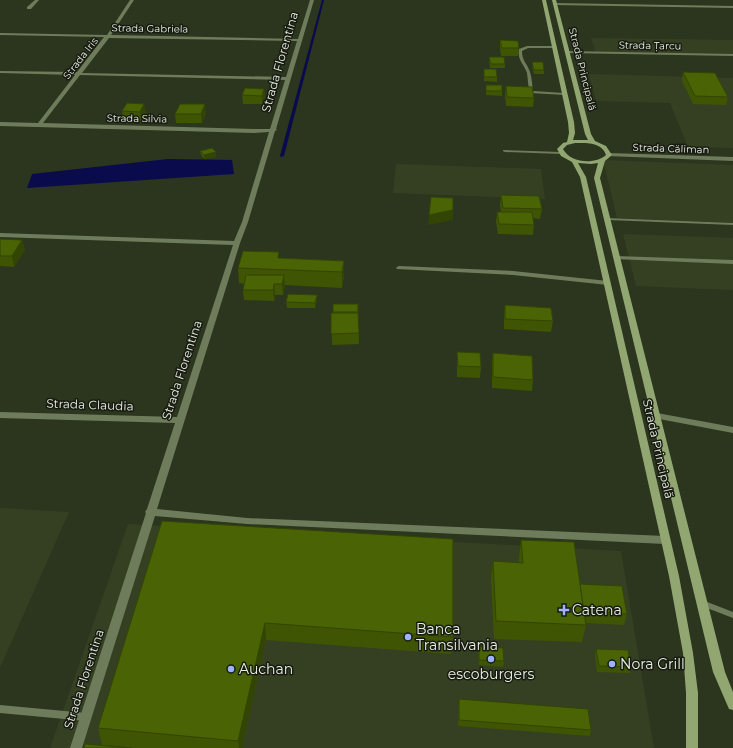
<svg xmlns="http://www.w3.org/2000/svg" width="733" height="748" viewBox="0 0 733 748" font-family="Montserrat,sans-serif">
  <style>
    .built { fill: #354023 }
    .water { fill: #0a0b4c }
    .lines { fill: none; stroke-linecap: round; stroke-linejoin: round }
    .stream { fill: #0a0b4c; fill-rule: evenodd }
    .lane { fill: #6f7c5b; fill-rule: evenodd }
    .street { fill: #6f7c5b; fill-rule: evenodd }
    .secondary { fill: #91a670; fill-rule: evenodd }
    .wall { fill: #3f5504 }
    .shaded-wall { fill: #334504 }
    .building { fill: #496305; stroke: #334504 }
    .poi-dot { fill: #9db4fd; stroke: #171b11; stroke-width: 1.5 }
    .labels { text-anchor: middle; stroke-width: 3; stroke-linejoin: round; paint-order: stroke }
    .far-street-label { font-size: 10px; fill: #eaf0e2; stroke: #171b11 }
    .street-label { font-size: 12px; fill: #eaf0e2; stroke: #171b11 }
    .near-poi-label { font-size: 14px; fill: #eaf0e2; stroke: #171b11; text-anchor: start }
  </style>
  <rect width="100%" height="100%" fill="#2c351e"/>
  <!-- built -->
  <g class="built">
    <polygon points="591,38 733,40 733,55 596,53"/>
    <polygon points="589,74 733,78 733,148 688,147 670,103 596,101"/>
    <polygon points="603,160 733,165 733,223 617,218"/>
    <polygon points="396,164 541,169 545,199 393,193"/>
    <polygon points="623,234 733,238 733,290 636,286"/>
    <polygon points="0,508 69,512 0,668"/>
    <polygon points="128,524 621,551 654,748 50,748"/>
  </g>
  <!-- water -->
  <polygon class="water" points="168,159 232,160 234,174 27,188 32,174"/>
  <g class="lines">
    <!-- stream -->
    <polygon class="stream" points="322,0 324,0 284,156 281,157 280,156"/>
    <!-- lane -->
    <g class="lane">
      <path d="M527,46H555L557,47L555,48H528L522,51C522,61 527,63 530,72C532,78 532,85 533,91L564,93H565V95L530,93C528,87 528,80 527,73C524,64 517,60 519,49Z"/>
      <polygon points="503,150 561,152 563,153 561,154 505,152 503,151"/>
      <polygon points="606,218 733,223 733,225 608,220 606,220"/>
      <polygon points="399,266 513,271 608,281 611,283 608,285 513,275 397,269 396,268 397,267"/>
      <polygon points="702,600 733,612 733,618 699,605 698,603 699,601"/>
      <polygon points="0,705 86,713 89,714 90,717 89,720 86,721 0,713"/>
    </g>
    <!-- street -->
    <g class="street">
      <polygon points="35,0 39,0 31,9 27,9 27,7"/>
      <path d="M130,0H134L111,35L298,39L310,0H314L276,129L277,130L275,131L248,222L240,243L157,509L247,518L665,536L668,537L670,540L668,543L665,544L247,524L155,516L82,748H70L146,513L145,512L147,509L175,423L0,418V412L177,417L233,245L0,237V233L234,241L242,222L269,132L254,133L0,126V122L38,123L75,75L0,73V71L77,72L104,37L0,35V33L107,35ZM109,38L297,41L286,77L82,73ZM80,75L285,80L270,129H254L43,123Z"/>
      <polygon points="554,3 733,6 733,8 555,5 554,5"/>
      <polygon points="565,51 733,54 733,56 567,53 565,52"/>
      <polygon points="609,153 733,157 733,161 607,156 606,155"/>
      <polygon points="616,256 733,260 733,264 614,259 614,257"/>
      <polygon points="657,413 733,427 733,433 654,418 653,416 654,414"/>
    </g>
    <!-- secondary -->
    <path class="secondary" d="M542,0H546L574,122L575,133L573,140H588L585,134L552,0H556L591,134L595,141L606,146L612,155L605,161L600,178L725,672L733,692V710L729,709L713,672L594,178L598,163L591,164L578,163L586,177L679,576L693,653L698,693V748H686V693L683,653L669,576L580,177L572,162L561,156L557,149L563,143L567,142L569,133L568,122ZM575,143C586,143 602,142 606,155C595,165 570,163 563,149L567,145Z"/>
  </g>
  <!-- wall -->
  <g class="wall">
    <polygon points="500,40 519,48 518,56 501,56 500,48"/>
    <polygon points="489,57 505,64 505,68 490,68 489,61"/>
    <polygon points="532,62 544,70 544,74 534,74 532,66"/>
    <polygon points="484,69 497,77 497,82 484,81"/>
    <polygon points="683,72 728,97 726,105 693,104 682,81"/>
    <polygon points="486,85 502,91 502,96 486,95"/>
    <polygon points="506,86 534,98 533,107 506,106 505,94"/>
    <polygon points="264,89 265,97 262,104 243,104 242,95"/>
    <polygon points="127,103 146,113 141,121 123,120 122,111"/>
    <polygon points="206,113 202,123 176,123 175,114"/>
    <polygon points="200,151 216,152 216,157 204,159 201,155"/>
    <polygon points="501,195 542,209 540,219 533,218 534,225 533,235 498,234 496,222 497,212 501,212 500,205"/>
    <polygon points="0,239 22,240 25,250 14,267 0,266"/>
    <polygon points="279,258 344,261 344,276 342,288 285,285 283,295 275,295 274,301 244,300 243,290 244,284 239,283 238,268"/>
    <polygon points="317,300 315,308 287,308 286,302"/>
    <polygon points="333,304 358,304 359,344 332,345 331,313 333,313"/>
    <polygon points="505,305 553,321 551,332 504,329 504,316"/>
    <polygon points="457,352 481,367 480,378 457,377"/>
    <polygon points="493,353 533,380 532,391 492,388 492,364"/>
    <polygon points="162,521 453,637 451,654 266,640 242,748 84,748 126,747 102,745 98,728"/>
    <polygon points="521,540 580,584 627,614 624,625 585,623 586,625 582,642 494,639 491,579 493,561 519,563 519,557"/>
    <polygon points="479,646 504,661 503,667 479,665 478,652"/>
    <polygon points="596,649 631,667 630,673 597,672 595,655"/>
    <polygon points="459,699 591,730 590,736 458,726"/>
  </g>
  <!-- shaded-wall -->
  <g class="shaded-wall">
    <polygon points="264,89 265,97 262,104 262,96"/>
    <polygon points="144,104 146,113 141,121 140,112"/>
    <polygon points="205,104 206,113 202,123 201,114"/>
    <polygon points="216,152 216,157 204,159 204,155"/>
    <polygon points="453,210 453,220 428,225 429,215"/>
    <polygon points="22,240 25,250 14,267 12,256"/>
    <polygon points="344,261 344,276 342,288 342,272"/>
    <polygon points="284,275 285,286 283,295 282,284"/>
    <polygon points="274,284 275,295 274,301 273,290"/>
    <polygon points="317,295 317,300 315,308 315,303"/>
    <polygon points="265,623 266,640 242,748 239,748 238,741"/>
  </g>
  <!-- building -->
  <g class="building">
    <polygon points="500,40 518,41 519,48 502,48"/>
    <polygon points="489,57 504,57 505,64 491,64"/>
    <polygon points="532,62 543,62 544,70 534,70"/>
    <polygon points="484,69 496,69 497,77 484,77"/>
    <polygon points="683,72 715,73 728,97 695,96"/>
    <rect x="486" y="85" width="16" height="6"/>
    <polygon points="506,86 532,87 534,98 507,97"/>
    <polygon points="245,88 264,89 262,96 242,95"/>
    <polygon points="127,103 144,104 140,112 122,111"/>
    <polygon points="180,104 205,104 201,114 175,114"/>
    <polygon points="212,148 216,152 204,155 200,151"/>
    <polygon points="501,195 539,196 542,209 503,208"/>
    <polygon points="431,197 453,198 453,210 429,215"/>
    <polygon points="497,212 532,212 534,225 499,224"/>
    <polygon points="0,239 22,240 12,256 0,256"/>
    <polygon points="243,251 279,252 278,258 344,261 342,272 238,268"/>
    <polygon points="246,275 284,275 282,284 274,284 273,290 243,290"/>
    <polygon points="288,294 317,295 315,303 286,302"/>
    <rect x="333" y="304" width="25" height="8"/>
    <polygon points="505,305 551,308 553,321 505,319"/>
    <polygon points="331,313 358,313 359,333 331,334"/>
    <polygon points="457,352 480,353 481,367 458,366"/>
    <polygon points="493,353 532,356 533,380 493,377"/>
    <polygon points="162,521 453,539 453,637 265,623 238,741 98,728"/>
    <polygon points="521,540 574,542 586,625 496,621 493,561 523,563"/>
    <polygon points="580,584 622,586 627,614 584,611"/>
    <polygon points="479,646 503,648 504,661 479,660"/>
    <polygon points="596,649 628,650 631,667 599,666"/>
    <polygon points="459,699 588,709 591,730 459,720"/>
    <polygon points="85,744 132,748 84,748"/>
  </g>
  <!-- markers -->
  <g class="poi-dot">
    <path d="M562 604h4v4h4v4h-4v4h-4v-4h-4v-4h4z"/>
    <circle cx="408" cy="637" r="4"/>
    <circle cx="491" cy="659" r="4"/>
    <circle cx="612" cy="664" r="4"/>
    <circle cx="231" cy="669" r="4"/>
  </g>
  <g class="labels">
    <!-- far-street labels -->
    <g class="far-street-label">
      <text transform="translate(150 28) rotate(1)" y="4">Strada Gabriela</text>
      <text transform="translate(650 45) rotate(1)" y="4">Strada Țarcu</text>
      <text transform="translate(80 58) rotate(-52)" y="4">Strada Iris</text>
      <text transform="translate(583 69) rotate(76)" y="4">Strada Principală</text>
      <text transform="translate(137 118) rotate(1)" y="4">Strada Silvia</text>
      <text transform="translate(671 148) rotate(2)" y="4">Strada Căliman</text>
    </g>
    <!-- street labels -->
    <g class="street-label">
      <text transform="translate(280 62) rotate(-74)" y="4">Strada Florentina</text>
      <text transform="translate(182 370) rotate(-72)" y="4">Strada Florentina</text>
      <text transform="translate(90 405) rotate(2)" y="4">Strada Claudia</text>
      <text transform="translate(658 449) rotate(77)" y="4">Strada Principală</text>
      <text transform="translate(84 679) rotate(-72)" y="4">Strada Florentina</text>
    </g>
    <!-- near-poi labels -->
    <g class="near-poi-label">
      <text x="572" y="615">Catena</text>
      <text x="416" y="634">Banca<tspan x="416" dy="16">Transilvania</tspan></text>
      <text x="620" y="669">Nora Grill</text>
      <text x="239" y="674">Auchan</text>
      <text x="491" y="679" text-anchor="middle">escoburgers</text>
    </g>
  </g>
</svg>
